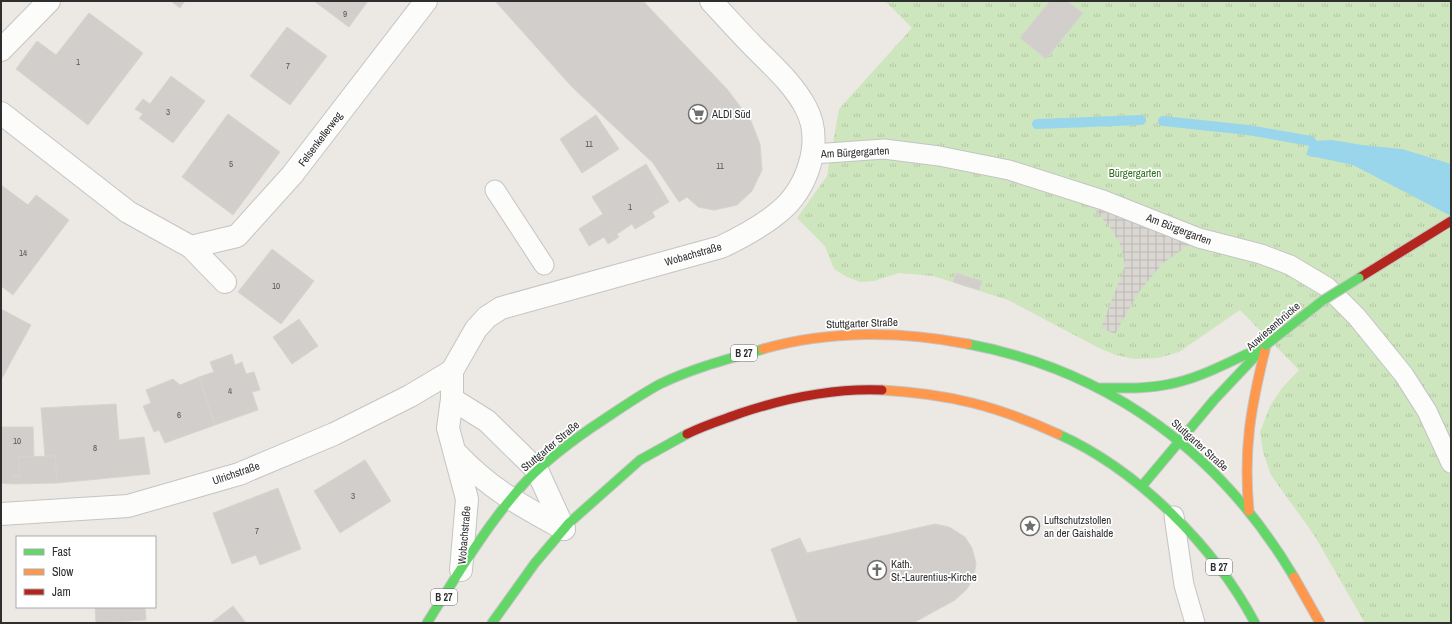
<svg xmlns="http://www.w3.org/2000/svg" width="1452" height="624" viewBox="0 0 1452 624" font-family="'Archivo Narrow',sans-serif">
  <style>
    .grass { fill: url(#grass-tufts) }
    .plaza { fill: url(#plaza-grid) }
    .water { fill: #99d6ec }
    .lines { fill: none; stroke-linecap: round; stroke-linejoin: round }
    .stream { stroke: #99d6ec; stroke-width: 10 }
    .building { fill: #d1cecb; stroke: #d7d4d0 }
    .lane-casing { stroke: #c5c4c5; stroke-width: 21 }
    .street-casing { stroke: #c5c4c5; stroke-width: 24 }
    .fast-casing { stroke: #c5c4c5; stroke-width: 11 }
    .slow-casing { stroke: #c5c4c5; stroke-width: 11 }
    .jam-casing { stroke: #c5c4c5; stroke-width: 11 }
    .lane { stroke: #fcfcfb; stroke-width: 19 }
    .street { stroke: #fcfcfb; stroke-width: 22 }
    .fast { stroke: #63d668; stroke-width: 9 }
    .slow { stroke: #ff974d; stroke-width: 9 }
    .jam { stroke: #b3261e; stroke-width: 9 }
    .fast-bridge-casing { stroke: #c5c4c5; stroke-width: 11; stroke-linecap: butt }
    .fast-bridge { stroke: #63d668; stroke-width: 9 }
    .labels { text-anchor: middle; stroke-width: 3.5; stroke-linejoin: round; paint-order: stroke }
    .number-label { font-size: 9px; fill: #585857 }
    .shield { fill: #fff; stroke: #6d6d6d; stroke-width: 1 }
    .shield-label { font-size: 10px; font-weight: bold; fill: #2e2e2e }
    .poi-label { font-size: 11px; fill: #2e2e2e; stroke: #fff; text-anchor: start }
    .street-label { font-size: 11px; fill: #2e2e2e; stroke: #fff }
    .park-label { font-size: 11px; fill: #2c6e1b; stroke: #fff }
  </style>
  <defs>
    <pattern id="grass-tufts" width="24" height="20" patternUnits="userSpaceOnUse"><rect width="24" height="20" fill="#cee6be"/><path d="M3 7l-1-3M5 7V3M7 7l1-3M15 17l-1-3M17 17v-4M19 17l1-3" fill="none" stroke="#b1c6a4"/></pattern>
    <pattern id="plaza-grid" width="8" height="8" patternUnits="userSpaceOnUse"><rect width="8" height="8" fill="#dad6d2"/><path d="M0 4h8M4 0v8" fill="none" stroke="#bbb8b5"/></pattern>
  </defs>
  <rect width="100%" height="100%" fill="#ece8e4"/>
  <!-- grass -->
  <polygon class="grass" points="885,1 1451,1 1451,623 1365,623 1314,535 1271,475 1263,452 1260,432 1270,406 1282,388 1299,370 1240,310 1179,352 1158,358 1135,359 1116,355 1099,348 1008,300 933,276 899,273 874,281 861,282 847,277 834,269 825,246 797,218 827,176 839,109 912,28"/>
  <!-- plaza -->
  <polygon class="plaza" points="1091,206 1199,238 1163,263 1138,293 1115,334 1101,328 1125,266 1121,246 1110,227"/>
  <!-- water -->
  <polygon class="water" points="1332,140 1362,145 1402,149 1451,164 1451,216 1353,165 1306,155 1311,141"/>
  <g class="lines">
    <!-- stream -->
    <g class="stream">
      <polyline points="1163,121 1248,130 1311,141"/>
      <polyline points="1037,124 1141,120"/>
    </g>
  </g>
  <!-- building -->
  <g class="building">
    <polygon points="171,1 185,1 180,8"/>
    <polygon points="314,1 368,1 349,27"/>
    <polygon points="495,1 643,1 727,89 751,121 760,144 762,170 752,191 737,205 714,210 698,207 687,197 679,202 653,163 572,87"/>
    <polygon points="1050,1 1067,1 1083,13 1046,59 1020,38"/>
    <polygon points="89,13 143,53 88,125 16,69 37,41 56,55"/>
    <polygon points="287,27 327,56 290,105 250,76"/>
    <polygon points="171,76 205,101 173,143 139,118 143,114 135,109 143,99 150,104"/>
    <polygon points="228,114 280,152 233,215 182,177"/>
    <polygon points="596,115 619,149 582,173 560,139"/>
    <polygon points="646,164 669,202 652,212 655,217 635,229 632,224 617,234 619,237 608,244 604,237 589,246 579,229 603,214 592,197"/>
    <polygon points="1,185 28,205 36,195 69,220 13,295 1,286"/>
    <polygon points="272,249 314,281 281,324 238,292"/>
    <polygon points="956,273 982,281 979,290 953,282"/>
    <polygon points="1,309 31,325 1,380"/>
    <polygon points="299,319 318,346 292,364 273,337"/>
    <polygon points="232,354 235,365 242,362 246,374 254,372 260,390 252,392 258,410 215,425 199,377 214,372 210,362"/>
    <polygon points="199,377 215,425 165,443 159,430 154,432 143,406 151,403 146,390 173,379 180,385"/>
    <polygon points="116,404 119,440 144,437 150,474 57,483 55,456 45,456 41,408"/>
    <polygon points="1,427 33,427 34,456 18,457 20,476 13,476 14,484 1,483"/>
    <polygon points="55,456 57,483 14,484 13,476 20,476 18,457"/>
    <polygon points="365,460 391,501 340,533 314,491"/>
    <polygon points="278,488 301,549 260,565 256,555 232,564 213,513"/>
    <polygon points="935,524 949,527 965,537 972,548 976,563 974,576 967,589 955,600 913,623 798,623 771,549 800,538 807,553"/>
    <polygon points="233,606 246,623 211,623"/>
    <polygon points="95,607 145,607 146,620 96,623"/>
  </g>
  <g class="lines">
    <!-- lane casing -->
    <g class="lane-casing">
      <g id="lane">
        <polyline points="813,154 884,149 939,156 1009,170 1103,200 1199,238 1261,254 1290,265 1327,287 1357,317 1404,375 1427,411 1451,463"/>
        <polyline points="495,190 544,265"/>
        <polyline points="1174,516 1184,585 1195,623"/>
      </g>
    </g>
    <!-- street casing -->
    <g class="street-casing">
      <g id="street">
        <polyline points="1,50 49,1"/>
        <polyline points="1,113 128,212 191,247 237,236 292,175 426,1"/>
        <polyline points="191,247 225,282"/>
        <polyline points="452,399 487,421 537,470 564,529"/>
        <path d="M457,454C491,490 522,506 564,529"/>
        <polyline points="1,514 128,506 239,474 334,434 410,396 452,371"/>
        <path d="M461,570L467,499L448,428L452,399V371L476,329L487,317L501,308L721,247C742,237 761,227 779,212C807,189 824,142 806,108C794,85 775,68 757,50C741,34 726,17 711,1"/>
      </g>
    </g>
    <!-- fast casing -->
    <g class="fast-casing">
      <g id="fast">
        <path d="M968,344C1111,371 1221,454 1294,577"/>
        <path d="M1100,388C1123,388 1147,389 1170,384C1201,378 1228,362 1256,350"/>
        <path d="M1058,434C1138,470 1214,546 1255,623"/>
        <polyline points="1142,486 1214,400 1266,345"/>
        <path d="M427,623C456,577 484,529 520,488C540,465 565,446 591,428C614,413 636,397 660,384C693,368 728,359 763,349"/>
        <polyline points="492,623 535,563 569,523 640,460 687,434"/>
      </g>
    </g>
    <!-- slow casing -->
    <g class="slow-casing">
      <g id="slow">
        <path d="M763,349C829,330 902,331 968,344"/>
        <path d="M882,390C950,394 997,406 1058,434"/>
        <path d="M1249,511C1243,449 1251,406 1266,346"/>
        <polyline points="1294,577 1320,623"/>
      </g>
    </g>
    <!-- jam casing -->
    <g class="jam-casing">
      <g id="jam">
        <polyline points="1359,278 1451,221"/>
        <path d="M687,434C705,425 722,420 741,413C786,398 834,388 882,390"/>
      </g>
    </g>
    <!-- lane -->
    <use href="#lane" class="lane"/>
    <!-- street -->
    <use href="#street" class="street"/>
    <!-- fast -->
    <use href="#fast" class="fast"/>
    <!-- slow -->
    <use href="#slow" class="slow"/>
    <!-- jam -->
    <use href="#jam" class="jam"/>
    <!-- fast-bridge casing -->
    <g class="fast-bridge-casing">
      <polyline id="fast-bridge" points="1266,345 1322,301 1359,278"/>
    </g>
    <!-- fast-bridge -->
    <use href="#fast-bridge" class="fast-bridge"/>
  </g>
  <!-- icons -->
  <defs>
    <g id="supermarket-ring" transform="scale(1)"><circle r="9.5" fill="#fff" stroke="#706f6e" stroke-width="1.5"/><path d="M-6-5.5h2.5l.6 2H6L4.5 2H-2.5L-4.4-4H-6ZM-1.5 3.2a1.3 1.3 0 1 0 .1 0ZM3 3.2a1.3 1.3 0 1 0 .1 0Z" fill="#706f6e"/></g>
    <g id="sight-ring" transform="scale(1)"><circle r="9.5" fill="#fff" stroke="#706f6e" stroke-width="1.5"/><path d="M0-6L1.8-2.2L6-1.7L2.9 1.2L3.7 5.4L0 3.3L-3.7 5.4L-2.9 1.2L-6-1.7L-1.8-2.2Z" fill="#706f6e"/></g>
    <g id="church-ring" transform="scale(1)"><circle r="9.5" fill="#fff" stroke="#706f6e" stroke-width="1.5"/><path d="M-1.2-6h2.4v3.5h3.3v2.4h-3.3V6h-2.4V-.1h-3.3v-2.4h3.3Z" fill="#706f6e"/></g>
  </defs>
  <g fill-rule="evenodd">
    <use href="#supermarket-ring" x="698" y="114"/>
    <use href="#sight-ring" x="1030" y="526"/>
    <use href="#church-ring" x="877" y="570"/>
  </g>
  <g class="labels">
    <!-- number labels -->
    <g class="number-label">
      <text x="345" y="17">9</text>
      <text x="78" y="65">1</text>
      <text x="288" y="69">7</text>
      <text x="168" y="115">3</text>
      <text x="589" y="147">11</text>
      <text x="231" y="167">5</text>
      <text x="720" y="169">11</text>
      <text x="630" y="210">1</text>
      <text x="23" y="256">14</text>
      <text x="276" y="289">10</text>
      <text x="230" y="394">4</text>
      <text x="179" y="418">6</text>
      <text x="17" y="444">10</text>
      <text x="95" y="451">8</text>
      <text x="353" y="499">3</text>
      <text x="257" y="534">7</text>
    </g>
    <!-- shield labels -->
    <g class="shield">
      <rect x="731" y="345" width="26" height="16" rx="3"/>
      <rect x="1206" y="559" width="26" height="16" rx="3"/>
      <rect x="431" y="589" width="26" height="16" rx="3"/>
    </g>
    <g class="shield-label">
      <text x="744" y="357">B 27</text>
      <text x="1219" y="571">B 27</text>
      <text x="444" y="601">B 27</text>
    </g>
    <!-- poi labels -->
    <g class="poi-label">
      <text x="712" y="118">ALDI Süd</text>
      <text x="1044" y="524">Luftschutzstollen<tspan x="1044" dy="13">an der Gaishalde</tspan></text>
      <text x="891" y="568">Kath.<tspan x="891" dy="13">St.-Laurentius-Kirche</tspan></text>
    </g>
    <!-- street labels -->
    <g class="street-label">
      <text transform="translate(320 139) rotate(-53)" y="4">Felsenkellerweg</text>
      <text transform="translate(855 152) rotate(-3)" y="4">Am Bürgergarten</text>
      <text transform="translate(1179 229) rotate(21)" y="4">Am Bürgergarten</text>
      <text transform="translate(693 254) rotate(-16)" y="4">Wobachstraße</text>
      <text transform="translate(862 323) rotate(-2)" y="4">Stuttgarter Straße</text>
      <text transform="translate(1273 326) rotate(-41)" y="4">Auwiesenbrücke</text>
      <text transform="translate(1200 445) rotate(42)" y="4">Stuttgarter Straße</text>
      <text transform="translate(550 446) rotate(-40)" y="4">Stuttgarter Straße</text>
      <text transform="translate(236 473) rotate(-19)" y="4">Ulrichstraße</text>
      <text transform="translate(464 535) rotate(-85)" y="4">Wobachstraße</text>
    </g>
    <!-- park labels -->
    <g class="park-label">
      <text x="1135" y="177">Bürgergarten</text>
    </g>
  </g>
  <!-- border -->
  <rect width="1452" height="624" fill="none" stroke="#2e2e2e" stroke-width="4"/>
  <!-- legend -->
  <rect x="16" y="536" width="140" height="72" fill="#ffffff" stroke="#ababab"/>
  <rect x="24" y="549" width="20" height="6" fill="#63d668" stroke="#ababab"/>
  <text x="52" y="556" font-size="12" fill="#2e2e2e">Fast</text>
  <rect x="24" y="569" width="20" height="6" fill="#ff974d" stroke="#ababab"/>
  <text x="52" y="576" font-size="12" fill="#2e2e2e">Slow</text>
  <rect x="24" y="589" width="20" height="6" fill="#b3261e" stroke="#ababab"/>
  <text x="52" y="596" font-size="12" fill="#2e2e2e">Jam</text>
</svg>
